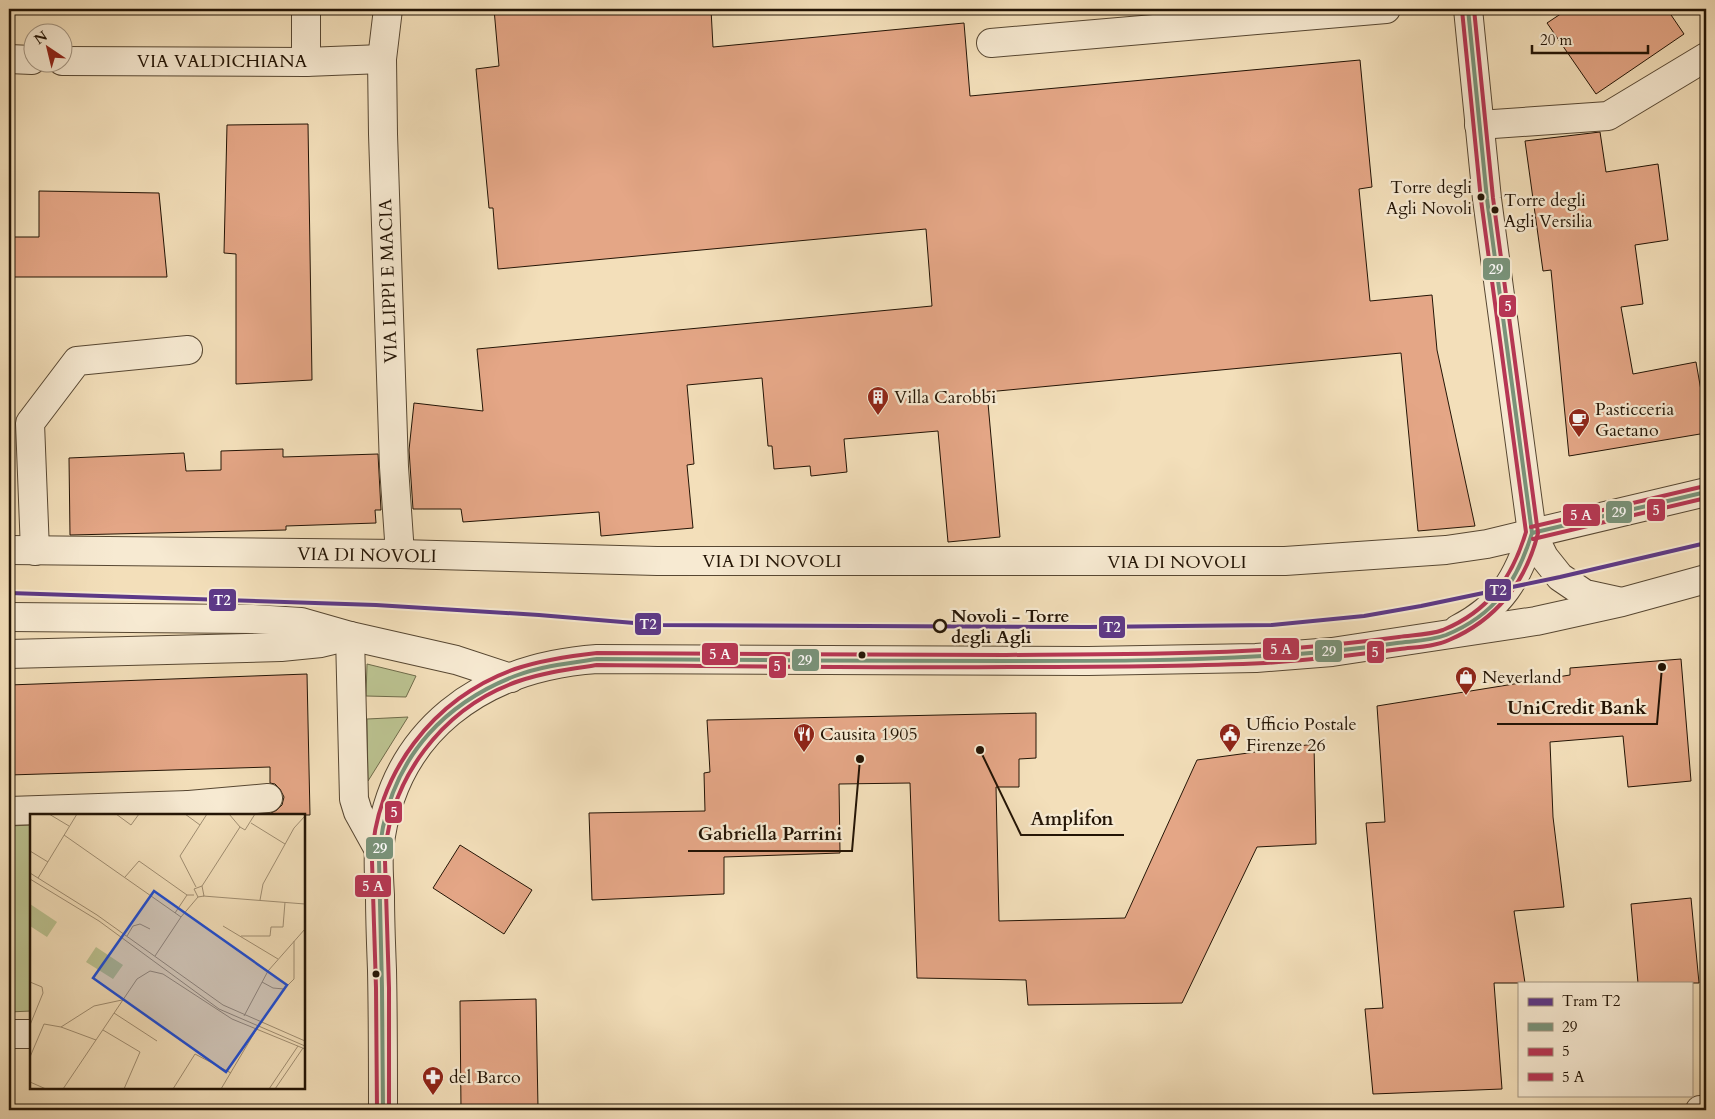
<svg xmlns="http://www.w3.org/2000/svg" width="1715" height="1119" viewBox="0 0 1715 1119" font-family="Cardo,serif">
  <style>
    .green { fill: #bbc290; stroke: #6f6b4a }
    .building { fill: #e4a686; stroke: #231405 }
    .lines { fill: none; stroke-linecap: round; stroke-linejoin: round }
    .minor-casing { stroke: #574732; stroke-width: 30 }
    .minor { stroke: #f7ead2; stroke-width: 28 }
    .bus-1-casing { stroke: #f7ead2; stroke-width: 8 }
    .bus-2-casing { stroke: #f7ead2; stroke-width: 8 }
    .bus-3-casing { stroke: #f7ead2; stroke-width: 8 }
    .bus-1 { stroke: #79937a; stroke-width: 4 }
    .bus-2 { stroke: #b73654; stroke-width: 4 }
    .bus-3 { stroke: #b73654; stroke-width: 4 }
    .tram-1-casing { stroke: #f7ead2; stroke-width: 8 }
    .tram-1 { stroke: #5d3988; stroke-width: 4 }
    .bus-dot { fill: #231405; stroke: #f7ead2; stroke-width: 2 }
    .stop-dot { fill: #f7ead2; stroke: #231405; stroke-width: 2.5 }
    .labels { text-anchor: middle; stroke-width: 4.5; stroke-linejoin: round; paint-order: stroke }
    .bus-label { font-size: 17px; fill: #231405; stroke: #f7ead2; text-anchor: end }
    .street-label { font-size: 18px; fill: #231405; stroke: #f7ead2 }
    .poi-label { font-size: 18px; fill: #231405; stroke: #f7ead2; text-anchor: start }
    .stop-label { font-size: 18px; font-weight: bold; fill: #231405; stroke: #f7ead2; text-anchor: start }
    .inset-road { fill: none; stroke: #a08e72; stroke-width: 1 }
    .view { fill: #1d4ed8; fill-opacity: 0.15; stroke: #1d4ed8; stroke-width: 2.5 }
    .inset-edge { fill: none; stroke: #231405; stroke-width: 2.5 }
    .leader { fill: none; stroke: #231405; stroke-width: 2 }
    .callout-dot { fill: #231405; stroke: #f7ead2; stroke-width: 2 }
    .callout-label { font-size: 19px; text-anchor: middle; font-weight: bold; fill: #231405; stroke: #f7ead2; stroke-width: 4.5; stroke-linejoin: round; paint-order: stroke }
    .line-badge { stroke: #f7ead2; stroke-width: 2 }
    .badge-label { font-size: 14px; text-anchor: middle; font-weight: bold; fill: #fff }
  </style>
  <rect width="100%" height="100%" fill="#f3dfba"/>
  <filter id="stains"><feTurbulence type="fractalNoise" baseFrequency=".004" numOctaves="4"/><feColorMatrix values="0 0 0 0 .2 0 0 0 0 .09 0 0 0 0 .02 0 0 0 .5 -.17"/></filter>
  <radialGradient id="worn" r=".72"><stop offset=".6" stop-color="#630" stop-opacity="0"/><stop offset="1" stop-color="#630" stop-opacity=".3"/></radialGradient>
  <!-- green -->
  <g class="green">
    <polygon points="367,664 416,676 406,697 366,696"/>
    <polygon points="408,717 368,781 367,719"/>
    <polygon points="31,825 31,1011 9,1012 9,826"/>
  </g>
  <!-- building -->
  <g class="building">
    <polygon points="494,9 711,9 713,47 964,23 970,96 1360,60 1372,187 1359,189 1370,301 1432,295 1437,350 1475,526 1418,531 1401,353 987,392 1000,537 948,542 938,431 844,439 847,472 811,476 810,466 774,469 772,446 768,446 762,378 687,385 694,464 687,465 693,528 601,536 599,512 463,522 461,509 413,509 409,450 414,403 483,411 477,349 932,306 926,229 498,269 493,208 489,208 476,69 499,66"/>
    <polygon points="1568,9 1667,9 1684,34 1596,94 1547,23"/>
    <polygon points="308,124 312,380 236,384 236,254 224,253 227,125"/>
    <polygon points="1600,132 1606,172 1658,164 1668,240 1635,245 1643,304 1621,307 1633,374 1696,362 1706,419 1706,433 1569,456 1551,270 1543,271 1525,141"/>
    <polygon points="39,191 159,193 167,277 9,277 9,237 39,237"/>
    <polygon points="283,449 283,457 378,454 381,510 375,510 376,523 286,526 286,530 70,535 69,458 184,453 186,471 221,470 221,451"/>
    <polygon points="1681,659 1691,781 1628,787 1623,736 1550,742 1553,817 1564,907 1514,911 1525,983 1494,983 1502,1089 1373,1094 1365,1009 1383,1008 1366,823 1385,822 1377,706 1570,675 1570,668"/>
    <polygon points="307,674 310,815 271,815 271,813 277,810 282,805 284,797 280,789 275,784 270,783 270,767 9,775 9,685"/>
    <polygon points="1036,713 1036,758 1019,759 1019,787 996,787 999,921 1125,918 1197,760 1314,744 1316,844 1257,847 1182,1003 1028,1005 1026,980 917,978 910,783 839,784 840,853 724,857 724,894 592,900 589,813 705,811 704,773 710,772 707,720"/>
    <polygon points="460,845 532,890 504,934 433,888"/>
    <polygon points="1691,898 1699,983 1638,983 1631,904"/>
    <polygon points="536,999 538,1108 522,1109 522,1110 461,1110 460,1001"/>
  </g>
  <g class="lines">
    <!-- minor casing -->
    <g class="minor-casing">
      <g id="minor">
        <polyline points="388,9 382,59 383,134 394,467 400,554"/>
        <polyline points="1468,9 1487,199 1532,533 1544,557 1560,577 1585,594 1617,601"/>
        <polyline points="991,43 1386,9"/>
        <polyline points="9,59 32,60"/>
        <polyline points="62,61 306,62 382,59"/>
        <polyline points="306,62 306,9"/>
        <polyline points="1479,125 1608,116 1706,57"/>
        <polyline points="9,550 400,554 657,561 1285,561 1446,550 1487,544 1706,492"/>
        <polyline points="35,551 30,423 77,361 188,350"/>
        <polyline points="9,617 253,619 301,622 350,636 456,660 511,678"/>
        <path d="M1458,629C1501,607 1518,578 1532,533"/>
        <polyline points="350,636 354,799 358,812 379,850"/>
        <polyline points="9,654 281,647 321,643 346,637"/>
        <polyline points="189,805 268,798"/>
        <polyline points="9,811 189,805 189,815"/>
        <polyline points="9,1034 31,1034"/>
        <path d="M383,1110C383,1064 383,1017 382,970C381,945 380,920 380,895C379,880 378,865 379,850C392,730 482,667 597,659L1088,661L1256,658L1332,652L1536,621L1622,602L1706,579"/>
        <polyline points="1700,1110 1706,1110"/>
      </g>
    </g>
    <!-- minor -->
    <use href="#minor" class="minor"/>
    <!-- bus-1 casing -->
    <g class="bus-1-casing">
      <g id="bus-1">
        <polyline points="1532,533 1706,492"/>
        <path d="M383,1110L382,988L379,861C379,850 381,839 383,827C398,753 446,703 515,676C541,666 569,663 597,659C735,660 872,661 1010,661C1094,661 1179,661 1263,656C1308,654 1352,650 1397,643C1413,641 1430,641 1446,635C1495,615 1517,582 1532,533L1487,199L1468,9"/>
      </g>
    </g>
    <!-- bus-2 casing -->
    <g class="bus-2-casing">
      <g id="bus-2">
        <polyline points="1533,539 1706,498"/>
        <path d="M389,1110V988L385,861C387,780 443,707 519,681C545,672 571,669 597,665C735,666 872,668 1009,667C1094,667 1180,667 1265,663C1310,660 1355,655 1400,649C1416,647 1434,647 1449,640C1496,620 1526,582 1538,533L1493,198L1474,9"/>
      </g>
    </g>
    <!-- bus-3 casing -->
    <g class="bus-3-casing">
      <g id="bus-3">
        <polyline points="1531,527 1705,486"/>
        <path d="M377,1110L376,988L372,861C374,775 434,697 515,669C542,660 569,656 597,653C733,654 870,655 1006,655C1085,654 1163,655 1242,651C1295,649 1347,644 1399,637C1413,635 1429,635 1443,630C1489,611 1512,578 1526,532L1481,200L1462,10"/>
      </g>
    </g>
    <!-- bus-1 -->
    <use href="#bus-1" class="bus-1"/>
    <!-- bus-2 -->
    <use href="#bus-2" class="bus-2"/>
    <!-- bus-3 -->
    <use href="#bus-3" class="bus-3"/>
    <!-- tram-1 casing -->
    <g class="tram-1-casing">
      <polyline id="tram-1" points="9,593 376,605 539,615 658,625 1088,627 1272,625 1364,616 1421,606 1560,577 1706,543"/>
    </g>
    <!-- tram-1 -->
    <use href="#tram-1" class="tram-1"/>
  </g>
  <!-- icons -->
  <defs>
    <g id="building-pin" transform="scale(1.125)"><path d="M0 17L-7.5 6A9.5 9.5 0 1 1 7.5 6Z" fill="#8f2418" stroke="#f7ead2"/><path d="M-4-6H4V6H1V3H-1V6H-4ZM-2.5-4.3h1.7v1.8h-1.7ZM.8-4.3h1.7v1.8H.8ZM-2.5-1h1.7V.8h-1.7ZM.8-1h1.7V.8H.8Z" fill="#fff"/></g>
    <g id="cafe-pin" transform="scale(1.125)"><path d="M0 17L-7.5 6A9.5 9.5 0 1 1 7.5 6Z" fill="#8f2418" stroke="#f7ead2"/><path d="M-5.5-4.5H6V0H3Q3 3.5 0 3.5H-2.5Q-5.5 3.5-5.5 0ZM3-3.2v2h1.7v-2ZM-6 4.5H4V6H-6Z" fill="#fff"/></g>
    <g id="shop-pin" transform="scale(1.125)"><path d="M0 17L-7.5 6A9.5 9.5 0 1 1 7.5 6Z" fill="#8f2418" stroke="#f7ead2"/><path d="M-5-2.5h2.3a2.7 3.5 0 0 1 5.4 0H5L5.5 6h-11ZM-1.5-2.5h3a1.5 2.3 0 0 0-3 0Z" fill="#fff"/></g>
    <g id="restaurant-pin" transform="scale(1.125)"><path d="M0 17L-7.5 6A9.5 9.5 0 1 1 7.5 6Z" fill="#8f2418" stroke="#f7ead2"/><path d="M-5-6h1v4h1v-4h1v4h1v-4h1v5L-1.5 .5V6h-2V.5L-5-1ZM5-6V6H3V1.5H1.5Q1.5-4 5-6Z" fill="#fff"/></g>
    <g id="civic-pin" transform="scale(1.125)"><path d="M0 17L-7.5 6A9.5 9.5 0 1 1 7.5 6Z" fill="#8f2418" stroke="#f7ead2"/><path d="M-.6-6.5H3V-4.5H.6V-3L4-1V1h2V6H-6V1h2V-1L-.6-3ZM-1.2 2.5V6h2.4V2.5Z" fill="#fff"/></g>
    <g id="pharmacy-pin" transform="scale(1.125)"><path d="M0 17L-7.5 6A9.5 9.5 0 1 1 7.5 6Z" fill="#8f2418" stroke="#f7ead2"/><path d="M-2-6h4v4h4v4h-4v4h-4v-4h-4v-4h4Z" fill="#fff"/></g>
  </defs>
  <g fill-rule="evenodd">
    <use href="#building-pin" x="878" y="397"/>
    <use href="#cafe-pin" x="1579" y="419"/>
    <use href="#shop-pin" x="1466" y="677"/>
    <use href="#restaurant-pin" x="804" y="734"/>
    <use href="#civic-pin" x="1230" y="734"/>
    <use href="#pharmacy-pin" x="433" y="1077"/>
  </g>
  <!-- markers -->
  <g class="bus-dot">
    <circle cx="1481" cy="197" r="4.5"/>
    <circle cx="1495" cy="210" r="4.5"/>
    <circle cx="862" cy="655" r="4.5"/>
    <circle cx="376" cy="974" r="4.5"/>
  </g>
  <circle class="stop-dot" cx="940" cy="626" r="6"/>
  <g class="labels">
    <!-- bus labels -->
    <g class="bus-label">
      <text x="1472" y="193">Torre degli<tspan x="1472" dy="21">Agli Novoli</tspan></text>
      <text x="1504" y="206" text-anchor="start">Torre degli<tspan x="1504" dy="21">Agli Versilia</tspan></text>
    </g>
    <!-- street labels -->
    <g class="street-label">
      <text x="222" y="67">VIA VALDICHIANA</text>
      <text transform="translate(388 281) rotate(-92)" y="6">VIA LIPPI E MACIA</text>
      <text transform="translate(367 555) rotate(1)" y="6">VIA DI NOVOLI</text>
      <text x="772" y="567">VIA DI NOVOLI</text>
      <text x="1177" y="568">VIA DI NOVOLI</text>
    </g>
    <!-- poi labels -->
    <g class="poi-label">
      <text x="894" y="403">Villa Carobbi</text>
      <text x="1595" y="415">Pasticceria<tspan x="1595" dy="21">Gaetano</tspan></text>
      <text x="1482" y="683">Neverland</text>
      <text x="1246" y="730">Ufficio Postale<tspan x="1246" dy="21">Firenze 26</tspan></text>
      <text x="820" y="740">Causita 1905</text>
      <text x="449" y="1083">del Barco</text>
    </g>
    <!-- stop labels -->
    <g class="stop-label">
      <text x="951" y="622">Novoli - Torre<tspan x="951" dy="21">degli Agli</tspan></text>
    </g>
  </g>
  <!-- overview -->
  <g transform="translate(30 814)">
    <rect width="275" height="275" fill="#f3dfba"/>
    <path d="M0,90L27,108L17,123L0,112ZM66,133L93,151L83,165L56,148Z" fill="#bbc290"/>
    <path class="inset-road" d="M19,0L39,12M86,0L101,11L109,0M155,0L170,11M199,0L210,13M221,9L255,30M210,13L215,16L225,0M34,21L151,103M0,37L18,48M0,59L67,101L193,191L275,227M95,63L109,47L157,81H164M8,64L47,0M0,65L69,107L189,195L275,232M172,72L210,13M166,73L150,42L177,0M173,82L275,90M230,86L233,70L264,14L275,2M145,99L157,81M193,112L248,145M97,122L103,112L110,110L120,115M211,122H240L241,113H253L255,88M125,142L151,103L168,83L174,82L172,72L164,75L168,83M0,168L12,173L13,179L0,211M232,168L243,174L254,175L264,165V127M84,199L127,227M214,202L238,157L275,115M31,213L66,226M73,216L110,238L94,275M0,243L14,210L31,213L64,192L92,186M0,268L16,275M33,275L107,165L120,157L133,160L202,205L275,235M143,275L165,240L201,259M191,275L226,216M239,275L268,232M245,275L273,234"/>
    <path class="view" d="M124,77L257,171L196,258L63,164Z"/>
    <rect width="275" height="275" class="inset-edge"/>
  </g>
  <!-- callouts -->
  <path class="leader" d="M1662 667L1657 724H1497M980 750L1021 835H1124M860 759L852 851H688"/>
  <g class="callout-dot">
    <circle cx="1662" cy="667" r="5"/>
    <circle cx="980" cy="750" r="5"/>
    <circle cx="860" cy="759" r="5"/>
  </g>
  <g class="callout-label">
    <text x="1577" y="714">UniCredit Bank</text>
    <text x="1072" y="825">Amplifon</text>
    <text x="770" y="840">Gabriella Parrini</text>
  </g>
  <g class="line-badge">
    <rect x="1482" y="257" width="29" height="24" rx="5" fill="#79937a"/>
    <rect x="1498" y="294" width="19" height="24" rx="5" fill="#b73654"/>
    <rect x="1646" y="498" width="20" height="24" rx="5" fill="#b73654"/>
    <rect x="1605" y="500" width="28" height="24" rx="5" fill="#79937a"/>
    <rect x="1562" y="503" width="39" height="24" rx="5" fill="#b73654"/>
    <rect x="1484" y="578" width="28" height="24" rx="5" fill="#5d3988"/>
    <rect x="208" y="588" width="29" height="24" rx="5" fill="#5d3988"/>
    <rect x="634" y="612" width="28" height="24" rx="5" fill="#5d3988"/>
    <rect x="1098" y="615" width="28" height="24" rx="5" fill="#5d3988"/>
    <rect x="1262" y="637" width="38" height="24" rx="5" fill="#b73654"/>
    <rect x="1314" y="639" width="29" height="24" rx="5" fill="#79937a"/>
    <rect x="1366" y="640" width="19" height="24" rx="5" fill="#b73654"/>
    <rect x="701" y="642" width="38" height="24" rx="5" fill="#b73654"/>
    <rect x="791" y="648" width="29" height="24" rx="5" fill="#79937a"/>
    <rect x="768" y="655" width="19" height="24" rx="5" fill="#b73654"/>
    <rect x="384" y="800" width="19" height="24" rx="5" fill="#b73654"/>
    <rect x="365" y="836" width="29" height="24" rx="5" fill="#79937a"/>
    <rect x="354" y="874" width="38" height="24" rx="5" fill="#b73654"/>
  </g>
  <g class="badge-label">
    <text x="1496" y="274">29</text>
    <text x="1508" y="311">5</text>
    <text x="1656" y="515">5</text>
    <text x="1619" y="517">29</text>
    <text x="1581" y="520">5 A</text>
    <text x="1498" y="595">T2</text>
    <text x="222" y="605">T2</text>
    <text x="648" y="629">T2</text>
    <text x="1112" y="632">T2</text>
    <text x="1281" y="654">5 A</text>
    <text x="1329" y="656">29</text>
    <text x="1375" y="657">5</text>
    <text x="720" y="659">5 A</text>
    <text x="805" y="665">29</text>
    <text x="777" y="671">5</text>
    <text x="394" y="817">5</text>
    <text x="380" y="853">29</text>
    <text x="373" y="891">5 A</text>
  </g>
  <!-- margin -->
  <rect width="1715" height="1119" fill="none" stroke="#f3dfba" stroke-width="30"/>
  <rect x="10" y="10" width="1695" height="1099" fill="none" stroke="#231405" stroke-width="2.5"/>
  <rect x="15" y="15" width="1685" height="1089" fill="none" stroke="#231405"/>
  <!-- legend -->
  <rect x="1518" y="982" width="175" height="115" fill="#f7ead2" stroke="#a29480"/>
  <rect x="1528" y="998" width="25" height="8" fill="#5d3988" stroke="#a29480"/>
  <text x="1562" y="1006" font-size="15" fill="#231405">Tram T2</text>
  <rect x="1528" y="1023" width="25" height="8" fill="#79937a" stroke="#a29480"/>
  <text x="1562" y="1032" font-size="15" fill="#231405">29</text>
  <rect x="1528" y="1048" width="25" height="8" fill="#b73654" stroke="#a29480"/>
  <text x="1562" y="1056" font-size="15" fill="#231405">5</text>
  <rect x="1528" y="1073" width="25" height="8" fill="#b73654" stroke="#a29480"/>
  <text x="1562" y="1082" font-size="15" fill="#231405">5 A</text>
  <!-- north arrow -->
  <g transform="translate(48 48) rotate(325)"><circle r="24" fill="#f7ead2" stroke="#a29480"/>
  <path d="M0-4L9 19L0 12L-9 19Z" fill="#8f2418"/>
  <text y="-8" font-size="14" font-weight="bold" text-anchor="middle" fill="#231405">N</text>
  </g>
  <!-- scale -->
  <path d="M1532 45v8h116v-8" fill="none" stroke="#231405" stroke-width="2.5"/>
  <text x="1540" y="45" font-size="15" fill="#231405" stroke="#f7ead2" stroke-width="4" paint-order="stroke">20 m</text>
  <rect width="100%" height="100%" filter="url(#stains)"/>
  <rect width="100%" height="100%" fill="url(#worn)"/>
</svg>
